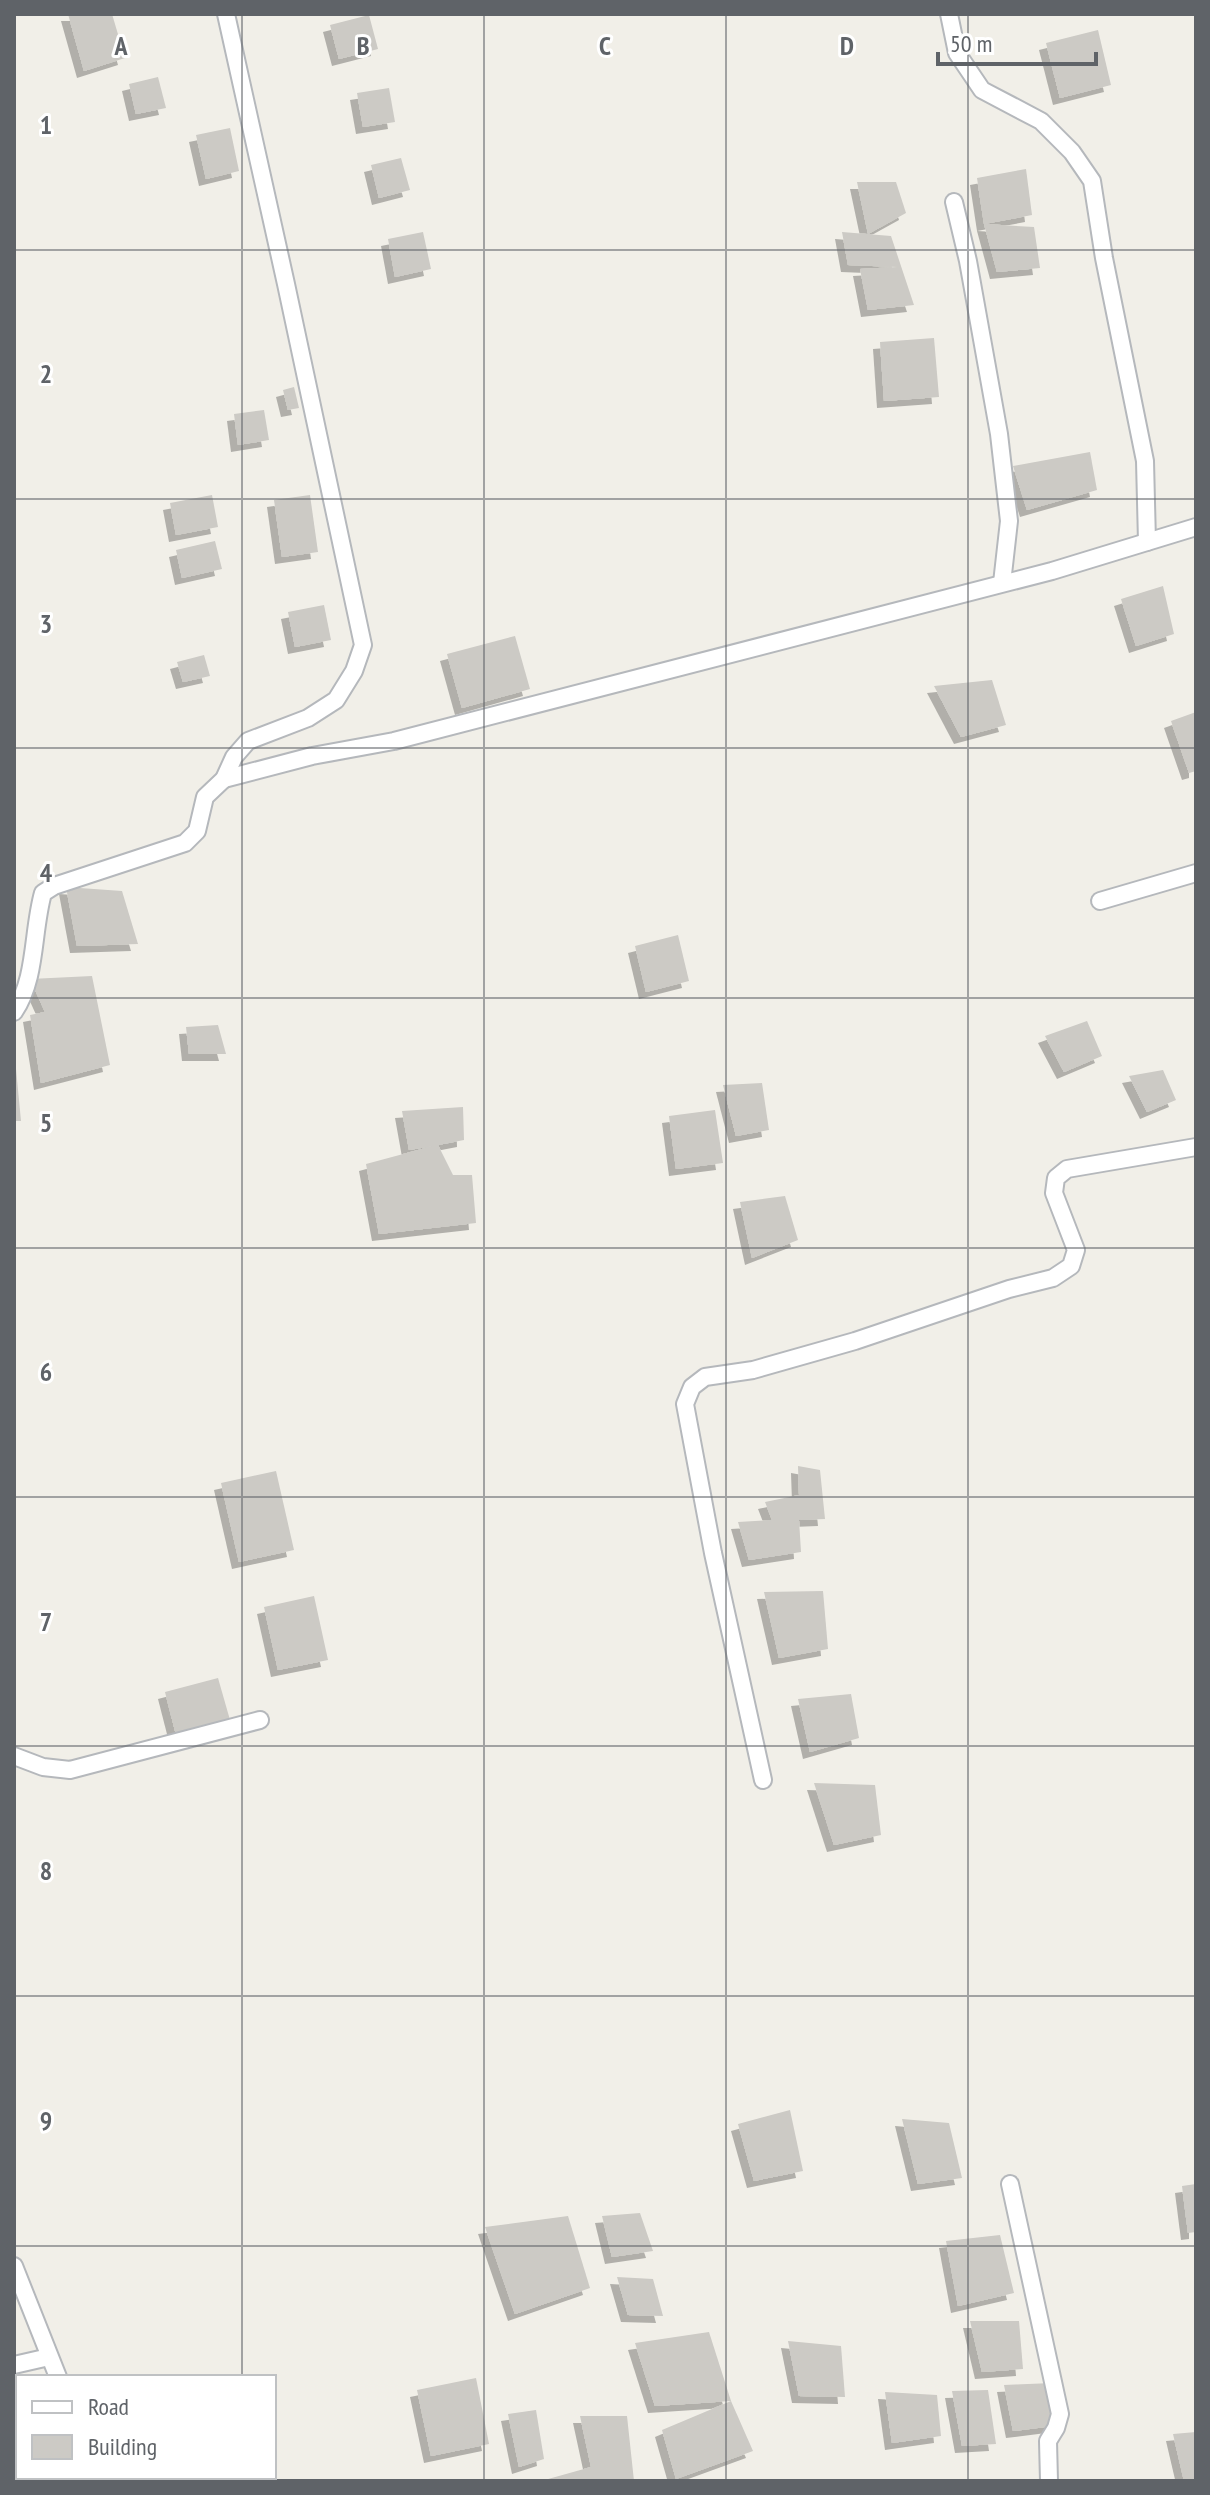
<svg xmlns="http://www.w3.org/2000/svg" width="1210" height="2495" viewBox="0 0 1210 2495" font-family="'PT Sans Narrow',sans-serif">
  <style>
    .building { fill: #cccac5; filter: url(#shadow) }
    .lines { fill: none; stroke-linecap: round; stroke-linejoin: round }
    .minor-casing { stroke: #b5b8bc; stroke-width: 20 }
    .minor { stroke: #fff; stroke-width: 16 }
    .grid { fill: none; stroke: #5f6368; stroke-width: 2; stroke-opacity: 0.55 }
    .grid-label { font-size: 26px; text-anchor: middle; font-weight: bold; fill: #5f6368; stroke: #fff; stroke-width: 6; stroke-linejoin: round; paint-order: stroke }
  </style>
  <defs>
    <filter id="shadow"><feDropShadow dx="-7" dy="7" stdDeviation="0" flood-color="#0004"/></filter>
  </defs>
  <rect width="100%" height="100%" fill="#f1efe8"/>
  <!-- building -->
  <g class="building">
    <polygon points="68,14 112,14 125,58 84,71"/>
    <polygon points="369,15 378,49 339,59 330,25"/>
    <polygon points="1098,30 1111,85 1060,98 1046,43"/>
    <polygon points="158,77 166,108 136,114 129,84"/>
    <polygon points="389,88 395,122 363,127 357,93"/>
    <polygon points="230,128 239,171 206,179 196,135"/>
    <polygon points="401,158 410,190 379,198 371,165"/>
    <polygon points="1026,169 1032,215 984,224 977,178"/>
    <polygon points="857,182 896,182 906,213 868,234"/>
    <polygon points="984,224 1034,227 1040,268 997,272"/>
    <polygon points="423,232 431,269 395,277 388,239"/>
    <polygon points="842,232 891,236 914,305 868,310 860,269 897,267 848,265"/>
    <polygon points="934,338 939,397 884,401 880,342"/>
    <polygon points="294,387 299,408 288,410 283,390"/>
    <polygon points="264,410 269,440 238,445 234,414"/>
    <polygon points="1090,452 1097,490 1027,510 1013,466"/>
    <polygon points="212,495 218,527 176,535 170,503"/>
    <polygon points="310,495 318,552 282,557 274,500"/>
    <polygon points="215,541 222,569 182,578 176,550"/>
    <polygon points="1163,586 1174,634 1136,646 1121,599"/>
    <polygon points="324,605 331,640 295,647 288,612"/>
    <polygon points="515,636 530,689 462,708 447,654"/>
    <polygon points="204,655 210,676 183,682 177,662"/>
    <polygon points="992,680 1006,725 961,737 934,686"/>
    <polygon points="1196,712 1196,771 1189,773 1171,721"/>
    <polygon points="66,887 122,891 138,944 77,946"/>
    <polygon points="678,935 689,981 646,992 635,946"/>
    <polygon points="92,976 110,1065 41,1083 30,1015 45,1012 30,979"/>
    <polygon points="1087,1021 1102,1056 1064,1072 1045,1036"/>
    <polygon points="218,1025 226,1054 189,1054 186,1027"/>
    <polygon points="14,1069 16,1069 21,1121 14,1121"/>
    <polygon points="1163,1070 1176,1100 1147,1112 1129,1076"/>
    <polygon points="762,1083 769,1130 736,1136 723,1085"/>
    <polygon points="463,1107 464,1140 438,1145 453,1175 472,1175 476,1223 379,1234 366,1164 433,1146 409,1150 402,1111"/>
    <polygon points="715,1110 723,1163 676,1169 669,1116"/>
    <polygon points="785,1196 798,1240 752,1258 740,1202"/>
    <polygon points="798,1466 820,1470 825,1519 799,1520 801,1552 749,1560 738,1522 772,1520 765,1502 799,1495"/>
    <polygon points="276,1471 294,1550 239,1562 221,1483"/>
    <polygon points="823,1591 828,1649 779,1658 764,1592"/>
    <polygon points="314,1596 328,1660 278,1670 264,1607"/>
    <polygon points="218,1678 230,1720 176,1735 165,1692"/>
    <polygon points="851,1694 859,1738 810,1752 798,1699"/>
    <polygon points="814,1783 875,1785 881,1835 834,1845"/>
    <polygon points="790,2110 803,2171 754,2181 738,2124"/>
    <polygon points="902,2119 949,2123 962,2178 918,2184"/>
    <polygon points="1196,2184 1196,2232 1188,2233 1182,2186"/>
    <polygon points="640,2213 653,2251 612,2257 602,2216"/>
    <polygon points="568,2216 590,2288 515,2314 485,2227"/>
    <polygon points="1000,2235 1014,2293 958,2306 946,2241"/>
    <polygon points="617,2277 653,2279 663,2316 628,2315"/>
    <polygon points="970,2321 1019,2321 1023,2369 982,2372"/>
    <polygon points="709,2332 731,2401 655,2406 635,2343"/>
    <polygon points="788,2341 841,2346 845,2397 799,2396"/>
    <polygon points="476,2378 489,2444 431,2456 417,2390"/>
    <polygon points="1052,2383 1053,2426 1013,2431 1004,2385"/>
    <polygon points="988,2390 996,2444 962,2446 952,2391"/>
    <polygon points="885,2392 937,2395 941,2436 892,2443"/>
    <polygon points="731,2401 753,2451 676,2479 662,2430"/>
    <polygon points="536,2410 544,2459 519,2467 508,2414"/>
    <polygon points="580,2416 627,2416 634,2481 541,2481 591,2467"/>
    <polygon points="1196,2432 1196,2481 1184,2481 1173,2434"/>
  </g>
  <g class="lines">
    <!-- minor casing -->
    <g class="minor-casing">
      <g id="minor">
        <polyline points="949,14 957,53 982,90 1041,121 1072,152 1092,181 1104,258 1145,461 1147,542"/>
        <polyline points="954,202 968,261 999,434 1009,521 1002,583"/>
        <polyline points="224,779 312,756 394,741 1052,571 1196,527"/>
        <polyline points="1100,901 1196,873"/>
        <path d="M14,1012C37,978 32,932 43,893L54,886L185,843L197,831L205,797L224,779L234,757L248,741L308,718L336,700L354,671L363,645L286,284L226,14"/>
        <polyline points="14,1756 43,1767 70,1770 260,1720"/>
        <polyline points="763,1780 713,1553 685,1404 692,1387 705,1377 753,1370 855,1341 1009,1289 1053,1278 1071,1266 1076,1250 1054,1193 1056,1178 1067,1169 1196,1147"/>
        <polyline points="1010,2184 1060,2414 1056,2428 1048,2441 1049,2481"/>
        <polyline points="14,2266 58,2377"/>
        <polyline points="14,2365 49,2357"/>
        <polyline points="104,2477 106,2481"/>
      </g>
    </g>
    <!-- minor -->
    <use href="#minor" class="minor"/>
  </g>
  <!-- grid -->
  <path class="grid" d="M242,14V2377M484,14V2481M726,14V2481M968,14V2481M14,250H1196M14,499H1196M14,748H1196M14,998H1196M14,1248H1196M14,1497H1196M14,1746H1196M14,1996H1196M14,2246H1196M242,2477V2481"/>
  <g class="grid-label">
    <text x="121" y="55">A</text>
    <text x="363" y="55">B</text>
    <text x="605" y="55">C</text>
    <text x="847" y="55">D</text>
    <text x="46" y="134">1</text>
    <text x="46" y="383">2</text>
    <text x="46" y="633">3</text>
    <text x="46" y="882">4</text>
    <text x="46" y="1132">5</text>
    <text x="46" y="1381">6</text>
    <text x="46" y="1631">7</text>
    <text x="46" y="1880">8</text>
    <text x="46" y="2130">9</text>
  </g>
  <!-- border -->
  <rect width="1210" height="2495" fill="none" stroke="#5f6368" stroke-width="32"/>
  <!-- legend -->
  <rect x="16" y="2375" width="260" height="104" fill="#ffffff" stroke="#bfc1c3" stroke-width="2"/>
  <rect x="32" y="2401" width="40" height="12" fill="#ffffff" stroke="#bfc1c3" stroke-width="2"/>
  <text x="88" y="2415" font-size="24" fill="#5f6368">Road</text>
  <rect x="32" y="2435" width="40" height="24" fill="#cccac5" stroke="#bfc1c3" stroke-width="2"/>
  <text x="88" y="2455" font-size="24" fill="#5f6368">Building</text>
  <!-- scale -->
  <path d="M938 52v12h158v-12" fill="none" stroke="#5f6368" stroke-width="4"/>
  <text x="950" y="52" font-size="24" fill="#5f6368" stroke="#ffffff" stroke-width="6" paint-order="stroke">50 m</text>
</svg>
